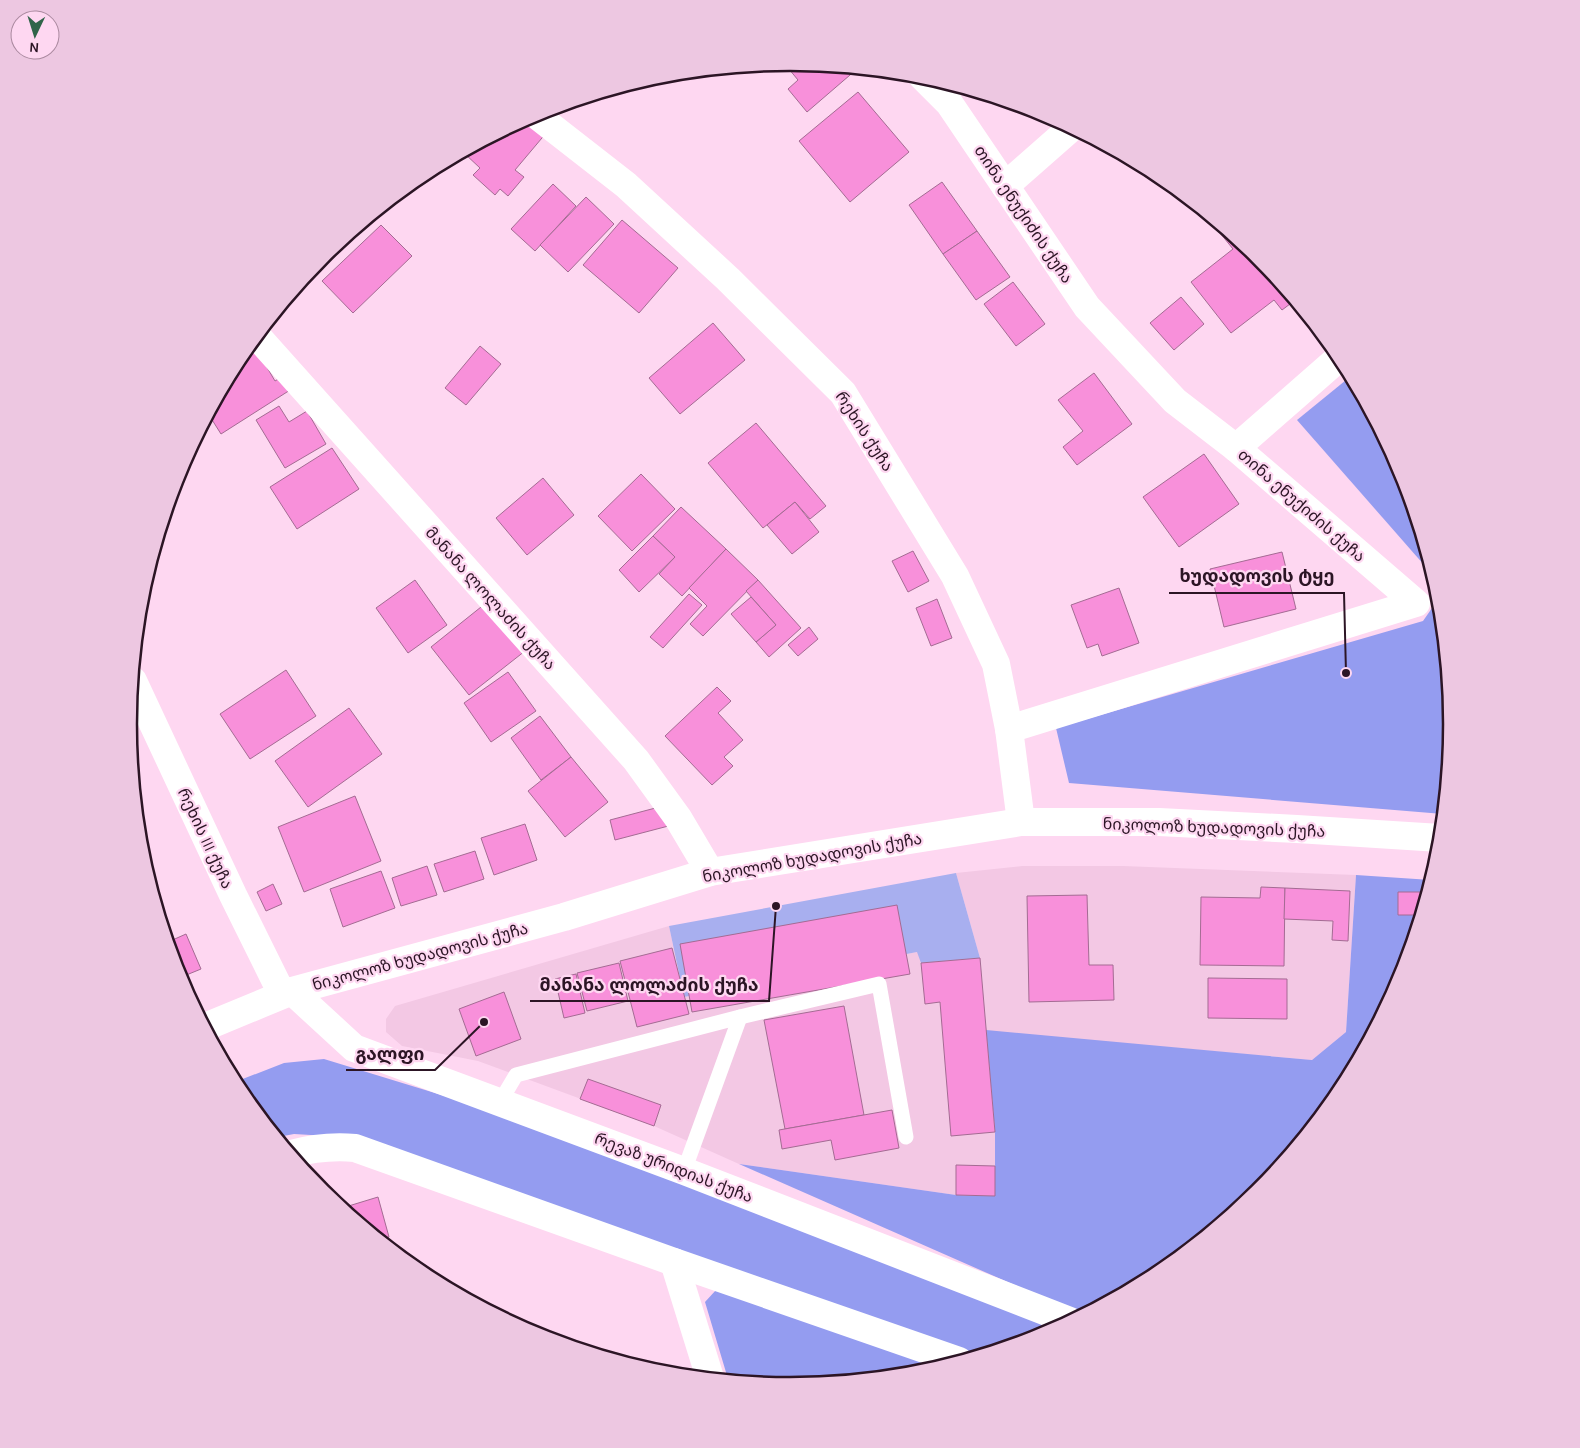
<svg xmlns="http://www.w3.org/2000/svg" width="1580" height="1448" viewBox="0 0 1580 1448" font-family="Karla,'Noto Sans Georgian',sans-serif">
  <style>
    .built { fill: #f3c8e4 }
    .green { fill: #a8afef }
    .forest { fill: #949cf0 }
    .building { fill: #f890da; stroke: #a46b93 }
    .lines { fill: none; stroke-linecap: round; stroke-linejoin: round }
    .lane { stroke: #fff; stroke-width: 15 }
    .street { stroke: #fff; stroke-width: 28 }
    .secondary { stroke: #fff; stroke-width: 28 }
    .labels { text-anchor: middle; stroke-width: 4.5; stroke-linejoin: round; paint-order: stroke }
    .street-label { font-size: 16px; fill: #2c1525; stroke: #fed7f1 }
    .rim { fill: none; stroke: #2c1525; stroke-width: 2.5 }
    .leader { fill: none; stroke: #2c1525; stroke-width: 2 }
    .callout-dot { fill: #2c1525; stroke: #fed7f1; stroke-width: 2 }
    .callout-label { font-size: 18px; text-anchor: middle; font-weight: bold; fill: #2c1525; stroke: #fed7f1; stroke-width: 4.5; stroke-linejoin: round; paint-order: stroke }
  </style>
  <rect width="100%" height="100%" fill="#fed7f1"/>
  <!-- built -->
  <polygon class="built" points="1022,866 1123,866 1356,875 1346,1032 1312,1060 986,1031 995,1132 995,1196 956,1195 739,1164 654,1126 478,1061 402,1046 386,1032 386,1019 395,1006 669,926 684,997 917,952 980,958 956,873"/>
  <!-- green -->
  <polygon class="green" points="956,873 980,958 921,963 917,952 684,997 669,926"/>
  <!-- forest -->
  <g class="forest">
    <polygon points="1351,376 1401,471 1432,574 1297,420"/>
    <polygon points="1439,598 1451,724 1443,814 1069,783 1056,728 1423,621"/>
    <polygon points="1356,875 1431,880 1401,977 1340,1092 1258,1192 1157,1274 1086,1312 1053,1302 739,1164 956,1195 995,1196 995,1132 986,1030 1312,1060 1346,1032"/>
    <polygon points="324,1059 497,1112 1057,1328 1043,1335 973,1356 362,1138 294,1134 278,1137 240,1091 235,1082 284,1063"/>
    <polygon points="716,1290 939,1367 919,1373 895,1375 891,1374 891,1376 790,1385 728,1379 705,1302"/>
  </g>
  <!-- building -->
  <g class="building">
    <polygon points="784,63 790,63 857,69 807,112 788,89 798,80"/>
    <polygon points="858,92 909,152 850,202 799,141"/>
    <polygon points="529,117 547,132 515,170 524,177 508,196 500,189 495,195 473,175 480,168 464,153"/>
    <polygon points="942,182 977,231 943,254 909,205"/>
    <polygon points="553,184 576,206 535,251 511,229"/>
    <polygon points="586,197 614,224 568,272 540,245"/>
    <polygon points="622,220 678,268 639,313 583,265"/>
    <polygon points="381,225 412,256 353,313 322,281"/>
    <polygon points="1220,225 1258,256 1294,301 1282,310 1274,300 1231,333 1191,282 1233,249 1216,228"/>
    <polygon points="977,231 1010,277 976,300 943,254"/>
    <polygon points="1013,282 1045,324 1016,346 984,304"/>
    <polygon points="1181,297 1204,324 1174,350 1150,323"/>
    <polygon points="713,323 745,360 680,414 649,378"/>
    <polygon points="264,328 265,364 275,381 290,372 298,385 221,434 209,415 240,356"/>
    <polygon points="480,346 501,364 466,405 445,388"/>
    <polygon points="1094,373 1132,424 1077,465 1063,447 1083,431 1058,400"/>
    <polygon points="279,406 289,422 307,411 326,444 285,468 256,420"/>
    <polygon points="756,423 826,506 810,519 795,502 763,528 708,463"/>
    <polygon points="332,448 359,489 297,529 270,487"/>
    <polygon points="1204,454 1239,504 1179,547 1143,497"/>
    <polygon points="641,474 675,509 632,551 598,516"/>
    <polygon points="543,478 574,515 527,555 496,518"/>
    <polygon points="795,502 819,532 792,554 767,525"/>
    <polygon points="681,507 726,549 682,596 659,574 675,557 653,536"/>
    <polygon points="653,536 675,557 639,592 619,570"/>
    <polygon points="726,549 758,580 703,636 690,624 707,606 689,588"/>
    <polygon points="913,551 929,581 908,592 892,561"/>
    <polygon points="1282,552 1296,609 1224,627 1210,569"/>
    <polygon points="415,580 447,625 408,653 376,608"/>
    <polygon points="758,580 801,628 769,657 756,642 776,625 746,591"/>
    <polygon points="1119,588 1139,643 1102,656 1098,644 1087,648 1071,605"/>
    <polygon points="689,594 702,605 663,648 650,637"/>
    <polygon points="751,597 776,625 756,642 731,614"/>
    <polygon points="937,599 952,638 931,646 916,608"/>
    <polygon points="486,603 525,651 469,695 431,647"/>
    <polygon points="809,627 818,639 798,656 788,645"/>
    <polygon points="286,670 316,716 250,759 220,714"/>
    <polygon points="508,672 536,711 491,742 464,703"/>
    <polygon points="717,687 731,701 718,713 743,740 724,757 733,766 712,785 665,736"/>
    <polygon points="349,708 382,754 308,807 275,761"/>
    <polygon points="540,716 571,757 541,780 511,738"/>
    <polygon points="571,757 608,802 565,837 528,791"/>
    <polygon points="355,796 381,861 304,892 278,827"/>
    <polygon points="663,806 676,824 615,840 610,820"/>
    <polygon points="525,824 537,860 494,875 481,838"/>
    <polygon points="475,851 484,879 444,892 434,864"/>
    <polygon points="427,866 437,895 401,906 392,878"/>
    <polygon points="381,871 395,908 343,927 330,889"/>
    <polygon points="273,884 282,904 266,911 257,892"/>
    <polygon points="1261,887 1285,888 1284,966 1200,965 1201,897 1260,898"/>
    <polygon points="1285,888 1350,891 1348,941 1332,940 1333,921 1284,919"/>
    <polygon points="1398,892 1427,892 1420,915 1398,915"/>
    <polygon points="1087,895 1089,965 1113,965 1114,1000 1029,1002 1027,896"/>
    <polygon points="897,905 910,974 692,1012 680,944"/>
    <polygon points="186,934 201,969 179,978 168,942"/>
    <polygon points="672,948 689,1014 637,1027 620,961"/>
    <polygon points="980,958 995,1132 951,1136 940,1002 925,1004 921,963"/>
    <polygon points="619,963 628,1001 587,1011 577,973"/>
    <polygon points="576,974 585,1013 564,1018 555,979"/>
    <polygon points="1208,978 1287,979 1287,1019 1208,1018"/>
    <polygon points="504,992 521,1039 476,1056 459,1009"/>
    <polygon points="844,1006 864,1115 785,1129 764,1020"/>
    <polygon points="588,1079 661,1105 654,1126 580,1099"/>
    <polygon points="892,1110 899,1148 835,1160 831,1140 782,1149 779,1130"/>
    <polygon points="956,1165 995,1166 995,1196 956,1195"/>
    <polygon points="378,1197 389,1237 380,1239 342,1208"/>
  </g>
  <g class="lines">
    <!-- lane -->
    <g class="lane">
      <polyline points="500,1102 516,1075 740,1017 879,984 906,1137"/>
      <polyline points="684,1171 740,1017"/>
    </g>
    <!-- street -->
    <g class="street">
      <polyline points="922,76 949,103 1087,307 1175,401 1236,448 1416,603 1009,729"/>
      <polyline points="535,114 626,185 728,279 843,393 955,576 996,664 1009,729 1021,822"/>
      <polyline points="1005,186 1071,128"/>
      <polyline points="257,336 636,760 678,818 710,872"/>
      <polyline points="1236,448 1340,357"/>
      <polyline points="133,681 233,895 282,994"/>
      <path d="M291,1154C313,1148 333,1146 355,1148L674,1262L959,1361"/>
      <polyline points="674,1262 710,1378"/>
    </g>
    <!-- secondary -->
    <g class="secondary">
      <polyline points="292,991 354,1048 684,1171 1070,1321"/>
      <polyline points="205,1027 292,991 564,917 710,872 1021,822 1159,822 1297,829 1440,838"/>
    </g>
  </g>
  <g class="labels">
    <!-- street labels -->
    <g class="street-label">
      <text transform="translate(1024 214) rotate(56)" y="6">თინა ენუქიძის ქუჩა</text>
      <text transform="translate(865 431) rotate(57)" y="6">რეხის ქუჩა</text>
      <text transform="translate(1302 505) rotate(41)" y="6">თინა ენუქიძის ქუჩა</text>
      <text transform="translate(491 598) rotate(48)" y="6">მანანა ლოლაძის ქუჩა</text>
      <text transform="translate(1214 827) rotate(2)" y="6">ნიკოლოზ ხუდადოვის ქუჩა</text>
      <text transform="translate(206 838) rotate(65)" y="6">რეხის III ქუჩა</text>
      <text transform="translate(812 857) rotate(-10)" y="6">ნიკოლოზ ხუდადოვის ქუჩა</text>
      <text transform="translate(420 956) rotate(-15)" y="6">ნიკოლოზ ხუდადოვის ქუჩა</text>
      <text transform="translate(674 1167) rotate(21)" y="6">რევაზ ურიდიას ქუჩა</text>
    </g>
  </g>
  <!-- crop -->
  <path d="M0 0H1580V1448H0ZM137 724a653 653 0 1 1 1306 0a653 653 0 1 1-1306 0Z" fill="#edc7e1" fill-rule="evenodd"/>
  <path class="rim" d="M137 724a653 653 0 1 1 1306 0a653 653 0 1 1-1306 0Z"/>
  <!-- callouts -->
  <path class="leader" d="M1346 673L1344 593H1169M776 906L769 1001H530M484 1022L435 1070H346"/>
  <g class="callout-dot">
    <circle cx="1346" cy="673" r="5"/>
    <circle cx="776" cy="906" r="5"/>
    <circle cx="484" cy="1022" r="5"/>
  </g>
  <g class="callout-label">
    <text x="1257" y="582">ხუდადოვის ტყე</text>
    <text x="649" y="991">მანანა ლოლაძის ქუჩა</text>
    <text x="390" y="1060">გალფი</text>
  </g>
  <!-- north arrow -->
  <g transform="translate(35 35) rotate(184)"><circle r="24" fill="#fed7f1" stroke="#aa899f"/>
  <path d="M0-4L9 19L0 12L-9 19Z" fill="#306449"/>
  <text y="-8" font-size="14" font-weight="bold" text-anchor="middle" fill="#2c1525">N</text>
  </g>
</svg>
